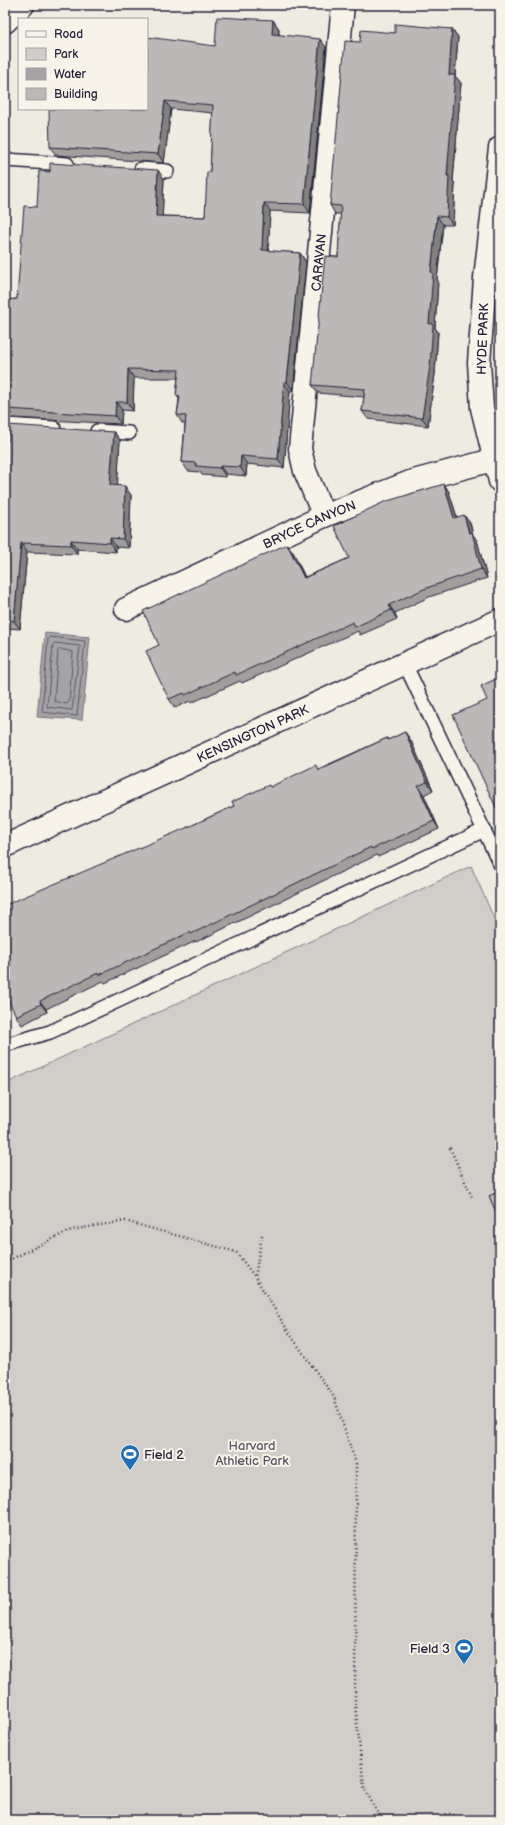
<svg xmlns="http://www.w3.org/2000/svg" width="505" height="1825" viewBox="0 0 505 1825" font-family="'Balsamiq Sans',sans-serif">
  <style>
    .green { fill: #d1cdc9; stroke: #7a7882 }
    .water { fill: #a6a3a6; stroke: #716f7b }
    .lines { fill: none; stroke-linecap: round; stroke-linejoin: round }
    .shore { stroke: #575666; stroke-width: 1 }
    .lane-casing { stroke: #22223b; stroke-width: 16 }
    .street-casing { stroke: #22223b; stroke-width: 25 }
    .path { stroke: #22223b; stroke-width: 2.5; stroke-dasharray: 1 3; stroke-linecap: butt }
    .lane { stroke: #f7f3e8; stroke-width: 13 }
    .street { stroke: #f7f3e8; stroke-width: 22 }
    .wall { fill: #a19e9d; stroke: #22223b }
    .shaded-wall { fill: #838180; stroke: #22223b }
    .building { fill: #bbb8b7; stroke: #22223b }
    .labels { text-anchor: middle; stroke-width: 4; stroke-linejoin: round; paint-order: stroke }
    .street-label { font-size: 13px; fill: #22223b; stroke: #f7f3e8 }
    .park-label { font-size: 13px; fill: #575566; stroke: #f7f3e8 }
    .poi-label { font-size: 13px; fill: #22223b; stroke: #f7f3e8; text-anchor: start }
  </style>
  <rect width="100%" height="100%" fill="#eeebe1"/>
  <filter id="ink" filterUnits="userSpaceOnUse"><feTurbulence type="fractalNoise" baseFrequency=".025" numOctaves="2"/><feDisplacementMap in="SourceGraphic" scale="8" xChannelSelector="R" yChannelSelector="G"/><feConvolveMatrix kernelMatrix="1 2 1 2 8 2 1 2 1" color-interpolation-filters="sRGB"/></filter>
  <g filter="url(#ink)">
    <!-- green -->
    <polygon class="green" points="471,866 500,932 500,1820 5,1820 5,1084"/>
    <!-- water -->
    <polygon class="water" points="45,633 90,637 82,720 37,717"/>
    <g class="lines">
      <!-- shore -->
      <g class="shore">
        <polygon points="50,637 85,641 77,716 42,712 48,639"/>
        <polygon points="55,643 80,646 72,710 47,707 53,645"/>
        <polygon points="60,649 73,652 69,702 67,704 54,701 58,651"/>
      </g>
      <!-- lane casing -->
      <g class="lane-casing">
        <g id="lane">
          <polyline points="5,160 67,164"/>
          <polyline points="141,169 167,171"/>
          <polyline points="5,425 54,428"/>
          <polyline points="97,431 129,433"/>
          <polyline points="405,664 500,864"/>
          <polyline points="5,1045 50,1032 111,1004 484,830"/>
        </g>
      </g>
      <!-- street casing -->
      <g class="street-casing">
        <g id="street">
          <polyline points="5,22 23,5"/>
          <polyline points="500,148 485,278 479,363 482,408 500,481"/>
          <path id="s1" d="M324,516L305,471L300,449L343,5"/>
          <path id="s2" d="M126,609L324,516L410,482L500,458"/>
          <path id="s3" d="M5,846L500,620"/>
        </g>
      </g>
      <!-- path -->
      <g class="path">
        <polyline points="450,1148 472,1197"/>
        <polyline points="262,1235 255,1277 291,1336 334,1397 356,1464 355,1704 364,1787 381,1820"/>
        <polyline points="5,1262 71,1230 125,1221 236,1252 255,1277"/>
        <polyline points="435,1820 448,1813 466,1820"/>
      </g>
      <!-- lane -->
      <use href="#lane" class="lane"/>
      <!-- street -->
      <use href="#street" class="street"/>
    </g>
    <!-- wall -->
    <g class="wall">
      <polygon points="273,20 279,29 279,35 326,47 310,213 270,211 268,251 300,253 306,262 293,391 290,391 284,468 247,464 246,476 226,474 226,477 202,475 200,472 188,471 182,462 185,424 182,423 177,415 179,399 176,395 178,378 134,378 133,411 122,410 121,424 14,418 8,409 7,368 5,368 5,300 17,299 37,207 164,179 162,216 205,217 210,172 213,113 171,109 164,163 56,155 50,147 215,46"/>
      <polygon points="452,29 458,37 455,76 461,83 453,181 455,184 453,225 443,225 437,279 438,281 435,328 438,332 435,374 428,426 368,419 362,411 364,397 318,393 312,385 338,257 341,214 335,214 330,205 360,42 395,33"/>
      <polygon points="114,432 120,440 117,485 131,495 129,548 116,547 116,552 77,549 77,554 27,552 20,629 5,628 5,441"/>
      <polygon points="444,484 449,492 457,517 470,523 473,535 477,540 487,578 429,597 395,613 397,619 360,635 358,631 242,683 240,681 191,703 190,701 175,708 169,699 159,645 287,544 293,552 305,577 349,558"/>
      <polygon points="405,732 411,741 433,790 424,795 439,829 378,857 377,855 196,942 196,941 105,983 103,981 46,1009 47,1012 22,1025 16,1016 186,828 234,806 270,787 318,769 387,738 388,740"/>
    </g>
    <!-- shaded-wall -->
    <g class="shaded-wall">
      <polygon points="273,20 279,29 278,43 272,34"/>
      <polygon points="452,29 458,37 455,76 461,83 453,181 455,184 453,225 447,217 449,75"/>
      <polygon points="320,39 326,47 310,213 304,204"/>
      <polygon points="165,101 171,109 164,163 158,154"/>
      <polygon points="158,170 164,179 162,224 156,216"/>
      <polygon points="264,203 270,211 268,259 262,250"/>
      <polygon points="437,216 443,225 437,279 438,281 435,328 438,332 435,374 428,426 422,418 429,324 431,272"/>
      <polygon points="300,253 306,262 293,391 287,382"/>
      <polygon points="128,369 134,378 133,411 127,402"/>
      <polygon points="284,382 290,391 284,468 278,459"/>
      <polygon points="116,402 122,410 121,424 115,416"/>
      <polygon points="114,432 120,440 117,494 110,485"/>
      <polygon points="241,456 247,464 246,476 240,467"/>
      <polygon points="220,466 226,474 226,477 220,468"/>
      <polygon points="444,484 449,492 460,527 454,518"/>
      <polygon points="125,486 131,495 129,548 123,539"/>
      <polygon points="464,515 470,523 473,535 477,540 487,578 481,569"/>
      <polygon points="110,538 116,547 116,552 110,543"/>
      <polygon points="71,540 77,549 77,554 71,545"/>
      <polygon points="21,543 27,552 20,629 14,621"/>
      <polygon points="287,544 293,552 309,586 304,578"/>
      <polygon points="389,605 395,613 397,619 391,610"/>
      <polygon points="405,732 411,741 433,790 427,782"/>
      <polygon points="418,786 424,795 439,829 434,821"/>
      <polygon points="40,1001 46,1009 47,1012 41,1004"/>
    </g>
    <!-- building -->
    <g class="building">
      <polygon points="217,17 273,20 272,34 320,39 304,204 264,203 262,250 300,253 287,382 284,382 278,459 241,456 240,467 220,466 220,468 196,466 196,463 182,462 186,416 177,415 180,396 176,395 179,370 128,369 127,402 116,402 115,416 8,409 7,360 5,360 5,300 17,299 24,206 37,207 39,171 50,172 50,163 158,170 156,216 205,217 207,172 210,172 213,105 165,101 158,154 50,147 49,109 147,109 147,37 215,46"/>
      <polygon points="395,24 452,29 449,75 455,75 447,176 449,176 447,217 437,216 431,272 433,273 429,324 433,324 430,366 422,418 362,411 365,389 312,385 325,256 338,257 341,206 330,205 345,41 360,42 361,30 395,33"/>
      <polygon points="8,425 114,432 110,485 125,486 123,539 110,538 110,543 71,540 71,545 21,543 14,621 5,620 5,441 8,441"/>
      <polygon points="444,484 454,518 464,515 469,533 472,532 481,569 424,589 389,605 391,610 355,627 353,622 236,675 235,672 185,695 184,693 169,699 157,675 146,651 159,645 143,611 287,544 304,578 349,558 334,526 384,502"/>
      <polygon points="500,677 500,816 453,715 487,700 481,686"/>
      <polygon points="405,732 427,782 418,786 434,821 372,849 371,847 191,934 190,932 99,975 98,973 40,1001 41,1004 16,1016 5,993 5,905 186,828 234,806 232,802 269,785 270,787 316,765 318,770 387,738 388,740"/>
      <polygon points="500,1191 500,1221 489,1196"/>
    </g>
  </g>
  <!-- icons -->
  <defs>
    <g id="stadium-pin" transform="scale(1)"><path d="M0 17L-7.5 6A9.5 9.5 0 1 1 7.5 6Z" fill="#1f6fb2" stroke="#f7f3e8"/><path d="M0-5a6.5 5 0 1 0 0 10a6.5 5 0 1 0 0-10ZM-3.5-1.8h7v3.6h-7Z" fill="#fff"/></g>
  </defs>
  <g fill-rule="evenodd">
    <use href="#stadium-pin" x="130" y="1454"/>
    <use href="#stadium-pin" x="464" y="1648"/>
  </g>
  <g class="labels">
    <!-- street labels -->
    <g class="street-label">
      <text dy="5" stroke="none"><textPath href="#s1" startOffset="259">CARAVAN</textPath></text>
      <text transform="translate(482 339) rotate(-88)" y="5">HYDE PARK</text>
      <text dy="5" stroke="none"><textPath href="#s2" startOffset="202">BRYCE CANYON</textPath></text>
      <text dy="5" stroke="none"><textPath href="#s3" startOffset="272">KENSINGTON PARK</textPath></text>
    </g>
    <!-- park labels -->
    <g class="park-label">
      <text x="252" y="1450">Harvard<tspan x="252" dy="15">Athletic Park</tspan></text>
    </g>
    <!-- poi labels -->
    <g class="poi-label">
      <text x="144" y="1459">Field 2</text>
      <text x="450" y="1653" text-anchor="end">Field 3</text>
    </g>
  </g>
  <!-- margin -->
  <rect width="505" height="1825" fill="none" stroke="#f7f3e8" stroke-width="20"/>
  <rect x="10" y="10" width="485" height="1805" fill="none" stroke="#22223b" stroke-width="1.5" filter="url(#ink)"/>
  <!-- legend -->
  <rect x="18" y="18" width="130" height="92" fill="#f7f3e8" stroke="#a29fa3"/>
  <rect x="26" y="31" width="20" height="6" fill="#f7f3e8" stroke="#a29fa3"/>
  <text x="54" y="38" font-size="12" fill="#22223b">Road</text>
  <rect x="26" y="48" width="20" height="12" fill="#d1cdc9" stroke="#a29fa3"/>
  <text x="54" y="58" font-size="12" fill="#22223b">Park</text>
  <rect x="26" y="68" width="20" height="12" fill="#a6a3a6" stroke="#a29fa3"/>
  <text x="54" y="78" font-size="12" fill="#22223b">Water</text>
  <rect x="26" y="88" width="20" height="12" fill="#bbb8b7" stroke="#a29fa3"/>
  <text x="54" y="98" font-size="12" fill="#22223b">Building</text>
</svg>
